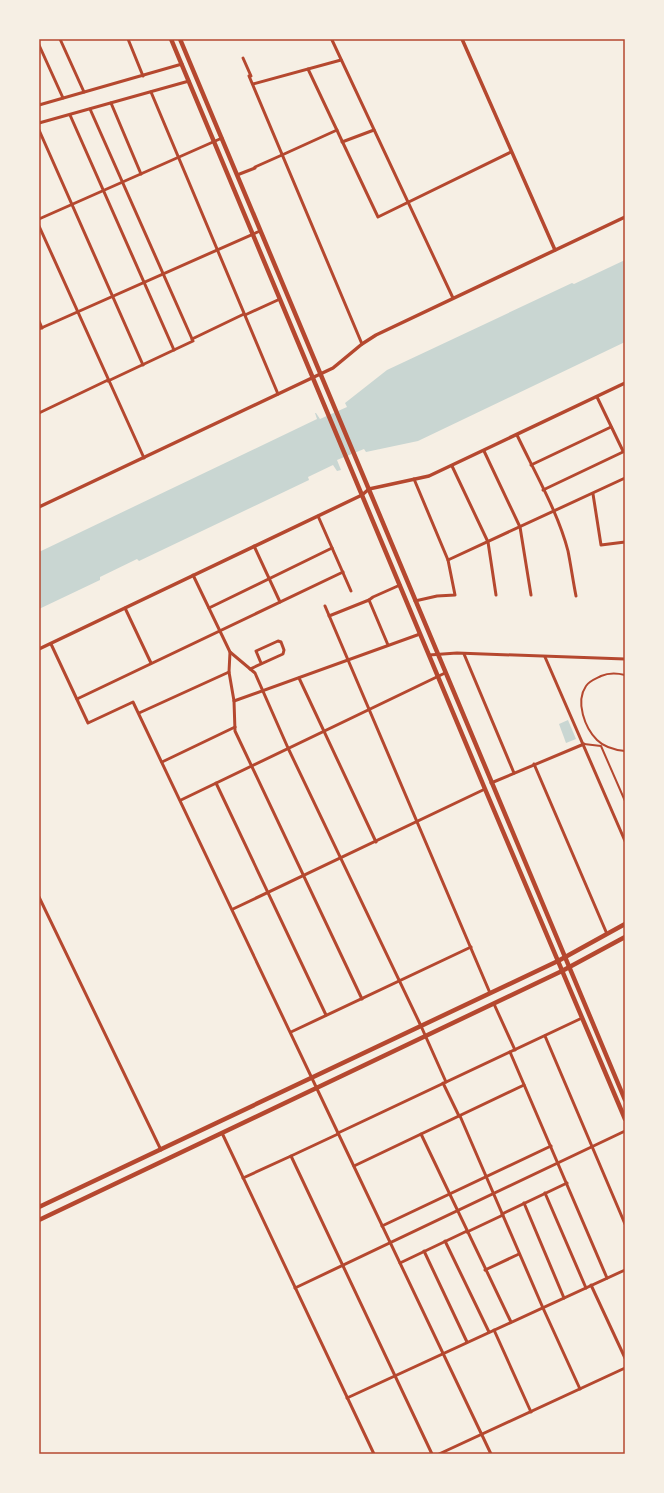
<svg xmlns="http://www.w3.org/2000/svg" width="664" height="1493" viewBox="0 0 664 1493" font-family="'Titillium Web',sans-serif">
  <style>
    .water { fill: #c9d6d2 }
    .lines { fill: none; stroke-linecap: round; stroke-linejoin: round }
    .pedestrian { stroke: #b5482f; stroke-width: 2 }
    .minor { stroke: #b5482f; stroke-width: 3 }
    .tertiary { stroke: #b5482f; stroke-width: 3.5 }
    .primary { stroke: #b5482f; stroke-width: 4.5 }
    .neatline { fill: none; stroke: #b5482f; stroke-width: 1.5 }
  </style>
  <rect width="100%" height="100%" fill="#f6efe4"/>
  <!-- water -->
  <g class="water">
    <polygon points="625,260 625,342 418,441 366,452 364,449 337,460 341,470 337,471 333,465 308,477 309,480 139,561 137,559 100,577 100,580 39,609 39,552 317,419 315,413 316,413 320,419 347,407 345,403 387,370 572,283 574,284"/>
    <polygon points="568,720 576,739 566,743 559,724"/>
  </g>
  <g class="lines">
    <!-- pedestrian -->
    <g class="pedestrian">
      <path d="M625,675C617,673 608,673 601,676C595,679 589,681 586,686C575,702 585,728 597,740C604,747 615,750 625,751"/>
      <polyline points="584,744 601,746 625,801"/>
    </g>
    <!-- minor -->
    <g class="minor">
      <polyline points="60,39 84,92"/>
      <polyline points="128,39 143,76"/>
      <polyline points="332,40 453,298"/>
      <polyline points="39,45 63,98"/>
      <polyline points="243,58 251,76"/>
      <polyline points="308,69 378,217 511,152"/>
      <polyline points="249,76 362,344"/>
      <polyline points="253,84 341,60"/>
      <polyline points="151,92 278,394"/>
      <polyline points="111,103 141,174"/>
      <polyline points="39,105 182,64"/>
      <polyline points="90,109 193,341 108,381"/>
      <polyline points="70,115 174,350"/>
      <polyline points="39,123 189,81"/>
      <polyline points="39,130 143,365"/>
      <polyline points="342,142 374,130"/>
      <polyline points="282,155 337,130"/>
      <polyline points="255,167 282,155"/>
      <polyline points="237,175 255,168"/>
      <polyline points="39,219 222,138"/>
      <polyline points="39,226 144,458"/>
      <polyline points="245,315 280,299"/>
      <polyline points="39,321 42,328"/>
      <polyline points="39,329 260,231"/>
      <polyline points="192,339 244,314"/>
      <polyline points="597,397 623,451"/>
      <polyline points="39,413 108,380"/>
      <path d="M517,435C534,471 558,512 568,551C571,566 573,581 576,596"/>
      <polyline points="484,451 520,527 531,595"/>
      <polyline points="531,465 611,427"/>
      <polyline points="452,466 488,542 496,595"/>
      <polyline points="414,479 448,560 455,595 437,596 415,601"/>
      <polyline points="543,490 625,451"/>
      <polyline points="593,494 601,545 625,542"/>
      <polyline points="318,516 351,591"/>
      <polyline points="254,546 280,602"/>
      <polyline points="448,560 625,478"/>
      <polyline points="193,575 230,652 229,672 234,701 235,731 362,999"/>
      <polyline points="369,600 373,597 400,585"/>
      <polyline points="325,606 490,993"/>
      <polyline points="125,608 151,663"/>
      <polyline points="209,608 332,548"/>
      <polyline points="329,616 369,600 388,645"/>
      <polyline points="51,644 88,723 133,702 338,1133"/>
      <polyline points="230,652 255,673 288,748 421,1026 446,1082"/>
      <polyline points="464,654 514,773"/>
      <polyline points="429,655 457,653 625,659"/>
      <polyline points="545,657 625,841"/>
      <polyline points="250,669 283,654 284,650 281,642 278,641 256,651 261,663"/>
      <polyline points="299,678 376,842"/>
      <polyline points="77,699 343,572"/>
      <polyline points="234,701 420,634"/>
      <polyline points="139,713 229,672"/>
      <polyline points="162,762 235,727"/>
      <polyline points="534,764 607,934"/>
      <polyline points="216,783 326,1015"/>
      <polyline points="491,783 584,744"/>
      <polyline points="181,800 445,673"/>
      <polyline points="39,897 161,1150"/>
      <polyline points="233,909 485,789"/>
      <polyline points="494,1004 515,1050"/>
      <polyline points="291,1032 471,947"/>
      <polyline points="545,1036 625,1224"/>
      <polyline points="510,1052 607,1278"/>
      <polyline points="443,1083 459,1116"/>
      <polyline points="460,1116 543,1308 580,1389"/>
      <polyline points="222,1133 374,1454"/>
      <polyline points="338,1134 291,1156 432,1454"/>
      <polyline points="421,1134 511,1322"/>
      <polyline points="354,1166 524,1085"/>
      <polyline points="243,1178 291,1156"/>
      <polyline points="545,1193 586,1288"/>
      <polyline points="524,1203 564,1298"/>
      <polyline points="502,1214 567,1183"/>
      <polyline points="382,1226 551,1146"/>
      <polyline points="467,1232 503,1215"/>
      <polyline points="445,1241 489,1332"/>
      <polyline points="424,1251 467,1342"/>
      <polyline points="400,1263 467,1231"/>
      <polyline points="485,1270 519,1254"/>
      <polyline points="591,1285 625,1358"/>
      <polyline points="295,1288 625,1131"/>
      <polyline points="494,1330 531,1412"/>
      <polyline points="347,1398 625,1270"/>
      <polyline points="439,1454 625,1368"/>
      <polyline points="491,1454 338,1133 582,1018"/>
    </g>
    <!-- tertiary -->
    <g class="tertiary">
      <polyline points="462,39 555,250"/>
      <polyline points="39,507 333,368 362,344 376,335 625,217"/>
      <polyline points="39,649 362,495 369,489 429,476 625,383"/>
    </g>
    <!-- primary -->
    <g class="primary">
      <polyline points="171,39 485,789 625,1119"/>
      <polyline points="180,39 625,1100"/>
      <polyline points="39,1207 558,961 625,924"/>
      <polyline points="39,1220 562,971 625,937"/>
    </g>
  </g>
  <!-- border -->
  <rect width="664" height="1493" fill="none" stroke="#f6efe4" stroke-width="80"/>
  <rect x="40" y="40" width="584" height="1413" class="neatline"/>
</svg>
